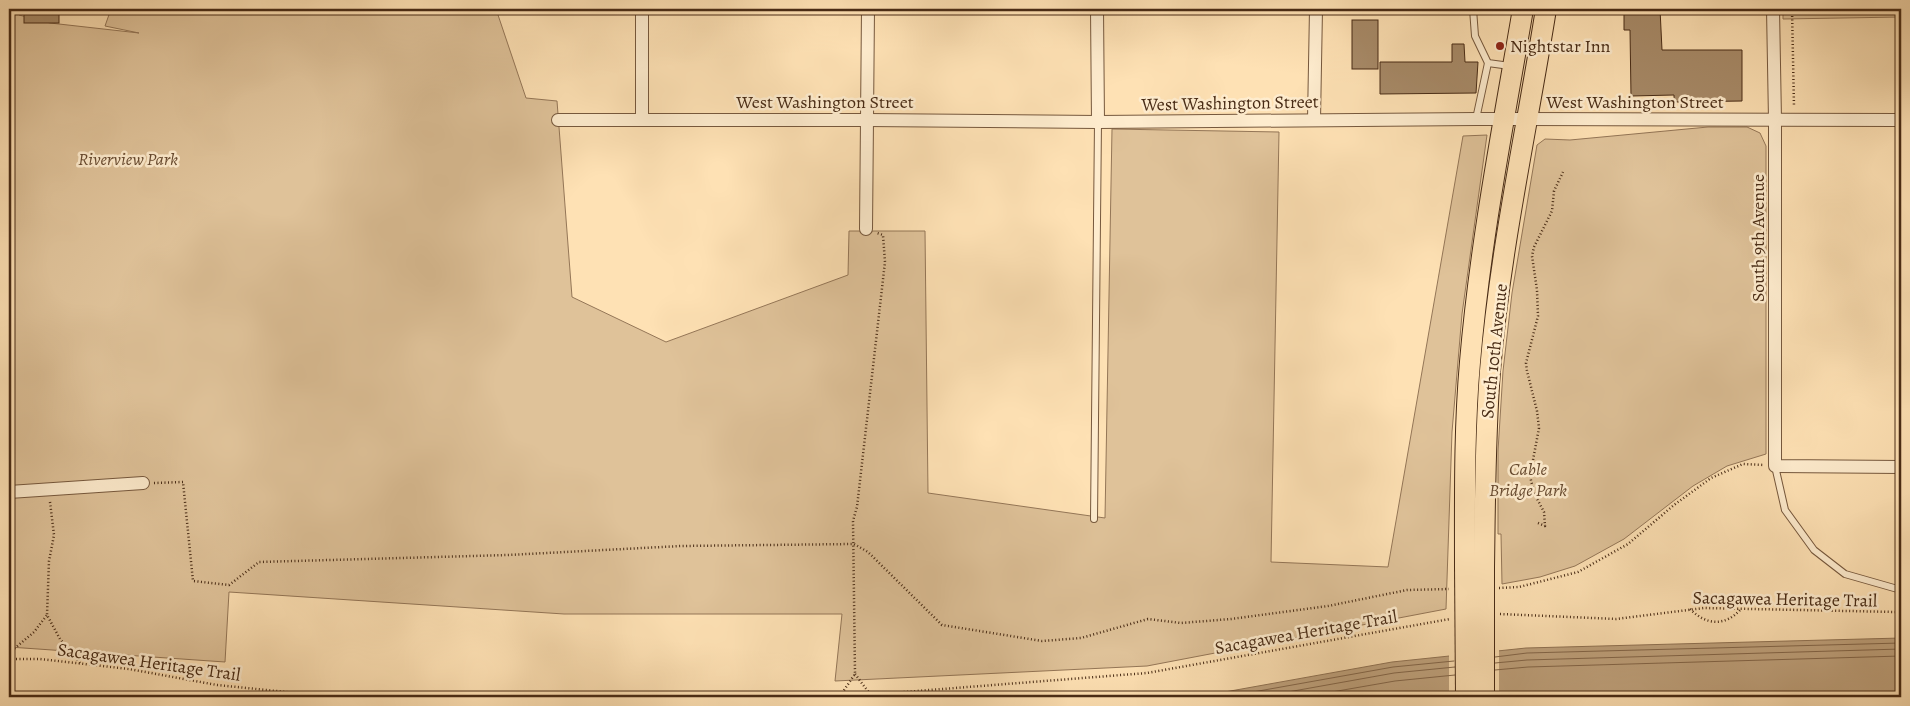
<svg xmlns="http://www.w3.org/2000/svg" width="1910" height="706" viewBox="0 0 1910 706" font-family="Alegreya,serif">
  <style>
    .green { fill: #dfc299; stroke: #947657 }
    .water { fill: #c0a37e; stroke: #907354 }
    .pier { fill: #fee1b4 }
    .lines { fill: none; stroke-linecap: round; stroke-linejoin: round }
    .shore { stroke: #84674a; stroke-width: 1 }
    .building { fill: #a78a68; stroke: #482b15 }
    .service-casing { stroke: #76583d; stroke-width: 8 }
    .minor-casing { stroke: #76583d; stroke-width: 14 }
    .primary-casing { stroke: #482b15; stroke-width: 22 }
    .path { stroke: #482b15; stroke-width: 2.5; stroke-dasharray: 1 2.5; stroke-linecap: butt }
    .service { stroke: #feecce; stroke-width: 6 }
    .minor { stroke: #feecce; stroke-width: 12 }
    .primary { stroke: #fee1b4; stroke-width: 20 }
    .primary-bridge-casing { stroke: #482b15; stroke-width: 22; stroke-linecap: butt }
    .primary-bridge { stroke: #fee1b4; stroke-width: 20 }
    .poi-dot { fill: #8f2418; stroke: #feecce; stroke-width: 2 }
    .labels { text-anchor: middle; stroke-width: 5; stroke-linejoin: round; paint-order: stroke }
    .poi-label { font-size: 18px; fill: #482b15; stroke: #feecce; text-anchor: start }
    .street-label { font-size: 18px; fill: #482b15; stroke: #feecce }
    .park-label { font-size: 18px; font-style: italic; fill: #66492f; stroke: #feecce }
  </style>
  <rect width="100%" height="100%" fill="#fee1b4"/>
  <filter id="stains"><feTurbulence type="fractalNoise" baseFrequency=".004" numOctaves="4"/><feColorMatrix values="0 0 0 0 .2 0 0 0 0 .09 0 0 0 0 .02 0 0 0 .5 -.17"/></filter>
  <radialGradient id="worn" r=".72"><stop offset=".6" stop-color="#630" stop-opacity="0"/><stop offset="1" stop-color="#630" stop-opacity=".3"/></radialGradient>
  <!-- green -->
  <g class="green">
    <polygon points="9,9 18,9 19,15 50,23 139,33 105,26 111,9 496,9 526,98 557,101 572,297 666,342 848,275 849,231 925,231 928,493 1105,518 1112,129 1279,132 1271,562 1388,567 1463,136 1487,135 1462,314 1452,432 1446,609 1147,666 835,681 842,614 564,614 229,592 225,662 9,647"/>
    <polygon points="1783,9 1901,9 1901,17 1783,19"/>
    <polygon points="1708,127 1747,127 1760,133 1766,146 1766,454 1727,466 1693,486 1624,539 1575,566 1540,577 1502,584 1501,534 1498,534 1498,451 1503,371 1512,293 1537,145 1545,139 1570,140"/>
  </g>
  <!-- water -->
  <polygon class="water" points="1901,638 1901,697 1197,697 1392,662 1526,648"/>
  <!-- pier -->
  <polygon class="pier" points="1499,649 1499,697 1449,697 1449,654"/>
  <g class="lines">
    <!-- shore -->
    <g class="shore">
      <polyline points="1495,657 1527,653 1901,643"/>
      <polyline points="1495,663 1527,660 1901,649"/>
      <polyline points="1495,670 1528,667 1901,656"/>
      <polyline points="1225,697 1393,667 1454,661"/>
      <polyline points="1260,697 1394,673 1455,667"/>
      <polyline points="1303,697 1395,681 1455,675"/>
    </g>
  </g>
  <!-- building -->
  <g class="building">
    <rect x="24" y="9" width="35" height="14"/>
    <polygon points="1624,9 1660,9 1662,50 1742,50 1742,101 1674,102 1674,95 1631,96 1630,30 1624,30"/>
    <rect x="1352" y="20" width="26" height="49"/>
    <polygon points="1452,44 1464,44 1465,62 1478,62 1476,93 1380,94 1380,62 1452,62"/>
  </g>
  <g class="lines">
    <!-- service casing -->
    <g class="service-casing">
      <g id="service">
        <polyline points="1442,9 1521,10"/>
        <polyline points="1473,9 1475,36 1488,63 1510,66"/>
        <polyline points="1476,119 1488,63"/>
        <polyline points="1775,466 1785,510 1814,550 1845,574 1901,590"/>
        <polyline points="1094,519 1098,122"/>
      </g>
    </g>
    <!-- minor casing -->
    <g class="minor-casing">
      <g id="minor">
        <polyline points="642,9 642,120"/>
        <polyline points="1097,9 1098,122"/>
        <polyline points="1773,9 1775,120 1775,466 1901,467"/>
        <polyline points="558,120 867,120 1098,122 1476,119 1901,120"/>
        <polyline points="1314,120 1316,9"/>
        <polyline points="866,229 868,9"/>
        <polyline points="9,492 143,483"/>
      </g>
    </g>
    <!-- primary casing -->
    <g class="primary-casing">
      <g id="primary">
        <path d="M1465,567C1465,498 1464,430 1470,362C1480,243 1503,126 1523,9"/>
        <path d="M1484,567C1485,502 1485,436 1490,371C1500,249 1527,129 1546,9"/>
      </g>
    </g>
    <!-- path -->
    <g class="path">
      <polyline points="1792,9 1794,107"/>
      <polyline points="154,483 183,482 193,581 229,585 259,562 508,555 681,546 854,544 868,552 942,625 1042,641 1081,638 1148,619 1181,623 1231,619 1328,606 1407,590 1449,589"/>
      <polyline points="50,502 54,535 49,561 47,615 60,639 80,663"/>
      <polyline points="1538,523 1545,526 1544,512 1534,493 1530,476 1539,428 1537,411 1527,371 1526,363 1538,316 1537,290 1532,256 1534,247 1552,211 1554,191 1563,172"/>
      <polyline points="1499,588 1519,587 1578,572 1628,544 1674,505 1711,478 1743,464 1764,465"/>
      <path d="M1690,609C1706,625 1725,627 1741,609"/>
      <polyline points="1500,614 1616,619 1704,608 1896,612 1901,611"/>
      <polyline points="9,653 34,632 47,615"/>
      <polyline points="9,659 40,659 129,669 217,685 316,695 444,697 509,695 526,697"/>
      <polyline points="855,674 870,694"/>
      <polyline points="840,696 855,674 853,521 857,507 885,262 883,235 877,233"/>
      <polyline points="715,697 747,695 840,697 1147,673 1450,619"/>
    </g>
    <!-- service -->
    <use href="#service" class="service"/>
    <!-- minor -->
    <use href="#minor" class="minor"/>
    <!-- primary -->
    <use href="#primary" class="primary"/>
    <!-- primary-bridge casing -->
    <g class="primary-bridge-casing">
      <g id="primary-bridge">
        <polyline points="1465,567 1466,697"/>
        <polyline points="1484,567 1484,697"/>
      </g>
    </g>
    <!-- primary-bridge -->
    <use href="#primary-bridge" class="primary-bridge"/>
  </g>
  <!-- markers -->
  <circle class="poi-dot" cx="1500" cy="46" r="5"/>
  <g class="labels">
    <!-- poi labels -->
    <g class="poi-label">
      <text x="1510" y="52">Nightstar Inn</text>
    </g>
    <!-- street labels -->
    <g class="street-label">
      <text x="825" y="108">West Washington Street</text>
      <text x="1635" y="108">West Washington Street</text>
      <text transform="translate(1230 103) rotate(-1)" y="6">West Washington Street</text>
      <text transform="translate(1758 238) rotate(-90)" y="6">South 9th Avenue</text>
      <text transform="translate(1494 351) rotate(-84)" y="6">South 10th Avenue</text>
      <text transform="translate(1785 599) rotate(1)" y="6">Sacagawea Heritage Trail</text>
      <text transform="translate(1306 632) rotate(-10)" y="6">Sacagawea Heritage Trail</text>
      <text transform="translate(149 662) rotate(8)" y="6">Sacagawea Heritage Trail</text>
    </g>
    <!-- park labels -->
    <g class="park-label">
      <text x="128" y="165">Riverview Park</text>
      <text x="1528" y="475">Cable<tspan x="1528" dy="21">Bridge Park</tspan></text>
    </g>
  </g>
  <!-- margin -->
  <rect width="1910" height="706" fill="none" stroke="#fee1b4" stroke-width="30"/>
  <rect x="10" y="10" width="1890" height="686" fill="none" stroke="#482b15" stroke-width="2.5"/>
  <rect x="15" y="15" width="1880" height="676" fill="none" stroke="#482b15"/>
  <rect width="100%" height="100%" filter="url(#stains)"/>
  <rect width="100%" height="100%" fill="url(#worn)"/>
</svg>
